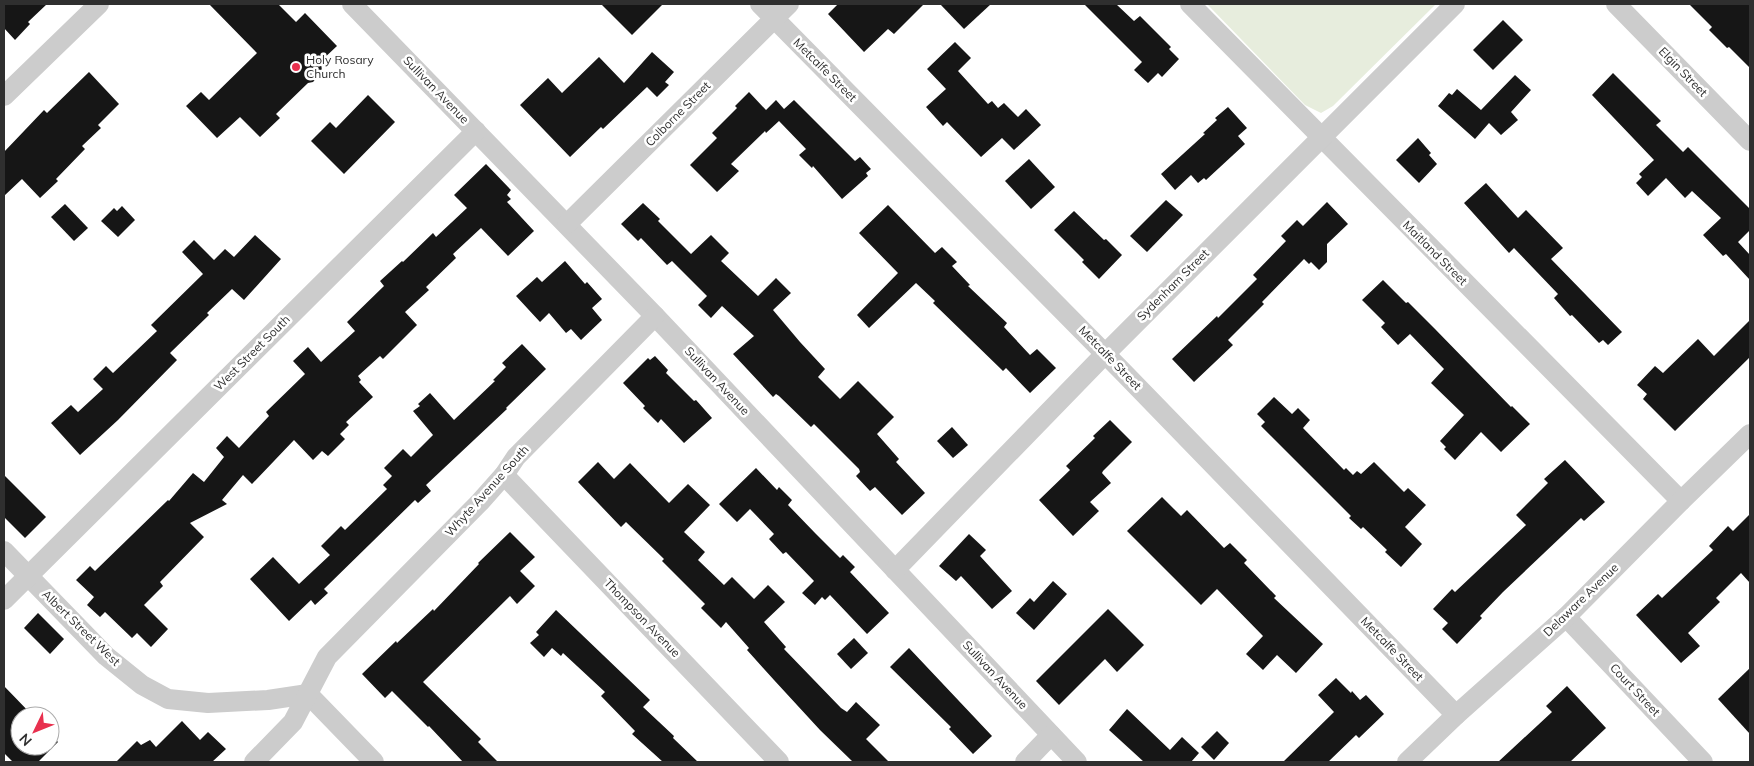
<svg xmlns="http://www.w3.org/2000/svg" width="1754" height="766" viewBox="0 0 1754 766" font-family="Mulish,sans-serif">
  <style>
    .green { fill: #e7eddd }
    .building { fill: #161616 }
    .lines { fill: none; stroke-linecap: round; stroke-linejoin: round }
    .minor { stroke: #ccc; stroke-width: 20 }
    .poi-dot { fill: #e8304e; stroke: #fff; stroke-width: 2 }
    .labels { text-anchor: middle; stroke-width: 5; stroke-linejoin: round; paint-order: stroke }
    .poi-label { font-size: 12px; fill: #2f2f2f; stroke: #fff; text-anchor: start }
    .street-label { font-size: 12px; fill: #2f2f2f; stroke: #fff }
  </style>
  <rect width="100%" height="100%" fill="#fff"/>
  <!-- green -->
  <polygon class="green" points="1207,4 1436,4 1333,106 1321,113 1305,105"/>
  <!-- building -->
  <g class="building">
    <polygon points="4,4 47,4 28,22 30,24 15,40 4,28"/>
    <polygon points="209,4 278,4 296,22 305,13 337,46 321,61 322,72 313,82 308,83 276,114 280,118 260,137 240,117 217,138 186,106 201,92 209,100 257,53"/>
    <polygon points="601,4 663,4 632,35"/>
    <polygon points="838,4 924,4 894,34 888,29 864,52 828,14"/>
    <polygon points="940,4 991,4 964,29"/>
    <polygon points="1084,4 1116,4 1134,21 1140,16 1171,47 1169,49 1179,59 1162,77 1158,73 1148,83 1134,70 1142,62"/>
    <polygon points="1689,4 1750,4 1750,68 1729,47 1727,48 1709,30 1712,27"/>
    <polygon points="1503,20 1523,40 1493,70 1473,50"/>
    <polygon points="955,42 971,58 958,71 988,104 992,101 998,108 1004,103 1018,117 1026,109 1041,125 1014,150 1002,138 981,157 947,122 943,126 926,107 946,89 927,69"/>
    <polygon points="652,52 674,72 665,82 669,85 657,97 647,87 603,129 601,127 570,157 520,105 548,78 562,93 599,57 624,83"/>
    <polygon points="89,72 119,104 98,125 101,128 82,146 85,149 56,179 58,181 40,198 22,179 4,196 4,152 44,110 47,113"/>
    <polygon points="1613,73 1661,121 1656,125 1683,152 1688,147 1750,209 1750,230 1738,242 1750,255 1750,280 1726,254 1723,256 1703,235 1721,218 1692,191 1685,198 1666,178 1648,196 1636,183 1642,177 1639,174 1654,160 1592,95"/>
    <polygon points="1515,75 1531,90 1511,112 1518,120 1501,135 1489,123 1475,139 1438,106 1449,93 1452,95 1457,89 1481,110"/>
    <polygon points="749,92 766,110 776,100 784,109 794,100 855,161 860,157 871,169 866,173 868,176 842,199 813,166 812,168 799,155 806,149 779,121 766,133 765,131 731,164 739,171 717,192 690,165 717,138 712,133 737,108 735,106"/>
    <polygon points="368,95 395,122 344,174 311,141 330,122 336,128"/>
    <polygon points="1228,107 1247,128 1238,136 1245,144 1206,180 1204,178 1198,183 1191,175 1175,190 1161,174 1205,134 1203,133 1217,120 1215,118"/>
    <polygon points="1418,138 1431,153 1429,155 1437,164 1419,183 1396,160"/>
    <polygon points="1029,159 1055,187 1031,209 1005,181"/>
    <polygon points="486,164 511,190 507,195 511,199 507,202 534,231 508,256 481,228 453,254 456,258 426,287 429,290 405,312 417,325 383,359 380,356 358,376 361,380 359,382 373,397 346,422 349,425 340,434 345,439 328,456 322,451 313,460 294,440 252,484 243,475 222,500 227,504 190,523 204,537 160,582 163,586 144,605 168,629 151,647 137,633 132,638 105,612 100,617 87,605 94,597 76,580 90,566 95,571 168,500 169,501 193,473 204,482 224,457 216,448 227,436 239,448 269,416 266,412 305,374 293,361 308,347 321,362 355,331 347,322 384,286 380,281 402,261 403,262 433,233 436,237 467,208 454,195"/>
    <polygon points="1486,183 1518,218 1526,210 1563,248 1551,259 1622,332 1608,345 1603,340 1599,343 1572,315 1570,316 1554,298 1558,294 1514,248 1509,253 1464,203"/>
    <polygon points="1166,200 1183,215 1147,252 1130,236"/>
    <polygon points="1327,202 1348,224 1327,244 1327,262 1319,270 1311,262 1309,264 1304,259 1262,302 1264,304 1228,340 1233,345 1194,382 1172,359 1217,316 1218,318 1257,279 1253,275 1286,241 1281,236 1297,220 1303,226"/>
    <polygon points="643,203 660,219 658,221 691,254 711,235 729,253 721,261 758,296 776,278 791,293 773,310 800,342 825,369 818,377 840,399 858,381 894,417 877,434 899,459 896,462 925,493 902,515 875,487 870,491 856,476 860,472 859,469 814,424 811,427 779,396 776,394 773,397 733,354 754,336 722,306 711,318 698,305 707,296 672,261 667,265 641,238 638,241 621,224"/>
    <polygon points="65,204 88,228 74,241 51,217"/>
    <polygon points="888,205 935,253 942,247 957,262 952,266 970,285 968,286 1007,323 1004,327 1030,355 1037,349 1056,368 1030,393 1006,368 1003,371 933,303 935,301 916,283 869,328 857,315 898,273 859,233"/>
    <polygon points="122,206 135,220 118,237 101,221 114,208 117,211"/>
    <polygon points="1074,211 1104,240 1106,239 1122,255 1099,279 1082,262 1084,260 1054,230"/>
    <polygon points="255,235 281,259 244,300 232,289 207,313 209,315 170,353 177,360 118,420 80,455 51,423 71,405 78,412 103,389 93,379 106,366 113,373 157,331 151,325 203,274 182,252 194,240 214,260 225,249 234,257"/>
    <polygon points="565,261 585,284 587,282 602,299 592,308 602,320 581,340 571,329 566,333 549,313 540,322 516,296 537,277 542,282"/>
    <polygon points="1383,280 1406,303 1408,302 1435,329 1511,407 1512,406 1530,424 1501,452 1481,432 1455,460 1444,449 1446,447 1440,441 1464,415 1431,383 1444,369 1410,334 1398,345 1381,327 1385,323 1362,300"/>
    <polygon points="1750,320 1750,357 1675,431 1643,399 1647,394 1637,385 1655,366 1663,373 1698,339 1714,356"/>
    <polygon points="522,344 546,369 506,408 507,409 426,485 431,491 418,503 415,500 324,589 328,593 315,605 311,600 289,621 250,579 273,557 299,584 330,555 321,546 341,526 345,530 387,489 383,485 392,476 384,468 403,449 411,457 433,435 413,411 420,406 418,404 430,393 454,420 495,381 493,380 506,367 502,363"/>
    <polygon points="655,356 668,370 666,373 694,401 696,400 712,418 684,443 661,419 658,423 643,408 645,406 623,383 648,358 650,360"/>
    <polygon points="1274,397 1292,414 1298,408 1310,420 1303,428 1344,470 1346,468 1353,475 1357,471 1361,474 1374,462 1404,492 1408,488 1426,505 1405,527 1422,544 1401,567 1385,552 1387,550 1363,527 1361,529 1349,518 1351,516 1261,426 1265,422 1257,414"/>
    <polygon points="1110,420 1132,442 1103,471 1102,473 1111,483 1090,502 1099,511 1073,536 1039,500 1070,470 1066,466 1095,438 1093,436"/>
    <polygon points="952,427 968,445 953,458 937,441"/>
    <polygon points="1565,460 1605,502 1584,521 1581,518 1503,592 1480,616 1482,618 1457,644 1442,629 1448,623 1433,609 1452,589 1455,592 1526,525 1516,515 1548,483 1544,479"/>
    <polygon points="598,462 614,479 630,463 669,503 688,484 710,505 684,532 705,552 698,560 724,585 732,577 754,599 768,585 785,602 764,622 786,647 784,649 841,708 847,712 856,702 880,725 866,739 889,762 853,762 820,730 774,680 747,650 749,648 726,622 721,628 701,608 705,604 662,561 664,559 626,522 621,527 578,482"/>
    <polygon points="756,468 777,490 779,487 792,500 788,505 816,534 840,558 843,555 855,567 850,572 889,613 867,634 830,595 825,600 822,597 815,605 802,593 814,581 786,552 783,554 769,539 774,534 750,509 737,522 719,504"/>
    <polygon points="4,475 46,517 25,538 4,517"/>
    <polygon points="1162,497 1181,516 1187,510 1224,548 1230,543 1247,560 1244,563 1276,596 1274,598 1323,644 1296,673 1277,655 1263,670 1246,654 1263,636 1217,589 1201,605 1127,531"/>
    <polygon points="1750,514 1750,583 1741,573 1716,598 1720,602 1688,633 1700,646 1681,663 1636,615 1658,594 1662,598 1713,550 1709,546 1728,526 1733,531"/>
    <polygon points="510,532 535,557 520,571 535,586 517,604 510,596 423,682 481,739 478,742 498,762 463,762 429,726 428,727 392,691 385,698 362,674 396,641 397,643 433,609 434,611 479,564 478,563"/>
    <polygon points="969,534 986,550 980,556 1012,591 992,609 961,576 956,581 939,566"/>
    <polygon points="1053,581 1067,594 1034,630 1016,613 1030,598 1034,602"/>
    <polygon points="1108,609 1144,645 1117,672 1105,659 1059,705 1036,681"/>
    <polygon points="556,610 650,700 643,707 674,736 673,738 698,762 663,762 632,734 635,731 601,696 605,692 563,653 561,656 552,648 544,657 530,643 539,635 536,632"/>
    <polygon points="38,613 64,639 50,654 24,628"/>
    <polygon points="854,638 868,653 851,669 837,654"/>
    <polygon points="909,648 992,736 973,754 949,729 951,727 890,667"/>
    <polygon points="1750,668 1750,734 1718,699"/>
    <polygon points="1336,678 1351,693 1352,691 1360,700 1366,695 1384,714 1359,738 1356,735 1328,762 1283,762 1334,712 1318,695"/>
    <polygon points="4,686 33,716 20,716 20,746 50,746 50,734 58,742 38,762 13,762 4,753"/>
    <polygon points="1567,686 1606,728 1570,762 1498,762 1552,712 1546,706"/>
    <polygon points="1127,709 1170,750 1182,737 1199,753 1191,762 1144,762 1109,730"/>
    <polygon points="182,721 200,740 208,732 226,749 212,762 116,762 137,741 141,745 150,740 156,747"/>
    <polygon points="1217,731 1229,743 1214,760 1201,747"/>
  </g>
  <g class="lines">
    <!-- minor -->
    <g class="minor">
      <polyline points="352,4 655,316 1077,762"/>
      <polyline points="760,4 1124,373 1456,715"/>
      <polyline points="1190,4 1681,501"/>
      <polyline points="1616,4 1750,141"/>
      <polyline points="4,96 99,4"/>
      <polyline points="567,224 789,4"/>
      <polyline points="504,475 779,762"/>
      <polyline points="4,551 106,656 142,685 168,699 208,703 268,700 308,694"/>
      <polyline points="895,570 1105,354 1455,4"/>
      <polyline points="4,600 476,131"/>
      <polyline points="1566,617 1703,762"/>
      <polyline points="308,694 374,762"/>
      <polyline points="254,762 293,722 327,657 480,502 504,475 516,457 655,316"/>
      <polyline points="1025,762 1051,735"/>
      <polyline points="1407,762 1456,715 1566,617 1681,501 1750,434"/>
    </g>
  </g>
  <!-- markers -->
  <circle class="poi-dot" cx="296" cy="67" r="5"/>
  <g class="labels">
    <!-- poi labels -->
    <g class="poi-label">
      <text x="306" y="64">Holy Rosary<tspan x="306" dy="14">Church</tspan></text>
    </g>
    <!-- street labels -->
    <g class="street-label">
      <text transform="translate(825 70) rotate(45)" y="4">Metcalfe Street</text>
      <text transform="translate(1683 72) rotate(46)" y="4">Elgin Street</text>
      <text transform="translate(436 90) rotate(46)" y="4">Sullivan Avenue</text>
      <text transform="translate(678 114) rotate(-45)" y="4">Colborne Street</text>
      <text transform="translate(1435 253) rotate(45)" y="4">Maitland Street</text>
      <text transform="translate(1173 285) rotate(-45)" y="4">Sydenham Street</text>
      <text transform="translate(252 353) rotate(-45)" y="4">West Street South</text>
      <text transform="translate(1110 358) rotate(46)" y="4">Metcalfe Street</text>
      <text transform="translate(717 381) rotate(47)" y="4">Sullivan Avenue</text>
      <text transform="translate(487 491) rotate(-48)" y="4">Whyte Avenue South</text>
      <text transform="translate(1581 600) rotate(-44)" y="4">Delaware Avenue</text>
      <text transform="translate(642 618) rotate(46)" y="4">Thompson Avenue</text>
      <text transform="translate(81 628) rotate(44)" y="4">Albert Street West</text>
      <text transform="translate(1392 649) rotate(46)" y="4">Metcalfe Street</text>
      <text transform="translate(995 675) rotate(47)" y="4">Sullivan Avenue</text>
      <text transform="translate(1635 690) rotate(47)" y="4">Court Street</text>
    </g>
  </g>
  <!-- border -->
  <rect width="1754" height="766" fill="none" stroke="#2f2f2f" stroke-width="10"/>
  <!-- north arrow -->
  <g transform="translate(35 731) rotate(227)"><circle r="24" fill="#ffffff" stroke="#acacac"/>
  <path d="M0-4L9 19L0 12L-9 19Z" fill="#e8304e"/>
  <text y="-8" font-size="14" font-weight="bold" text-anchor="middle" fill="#2f2f2f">N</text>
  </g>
</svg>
